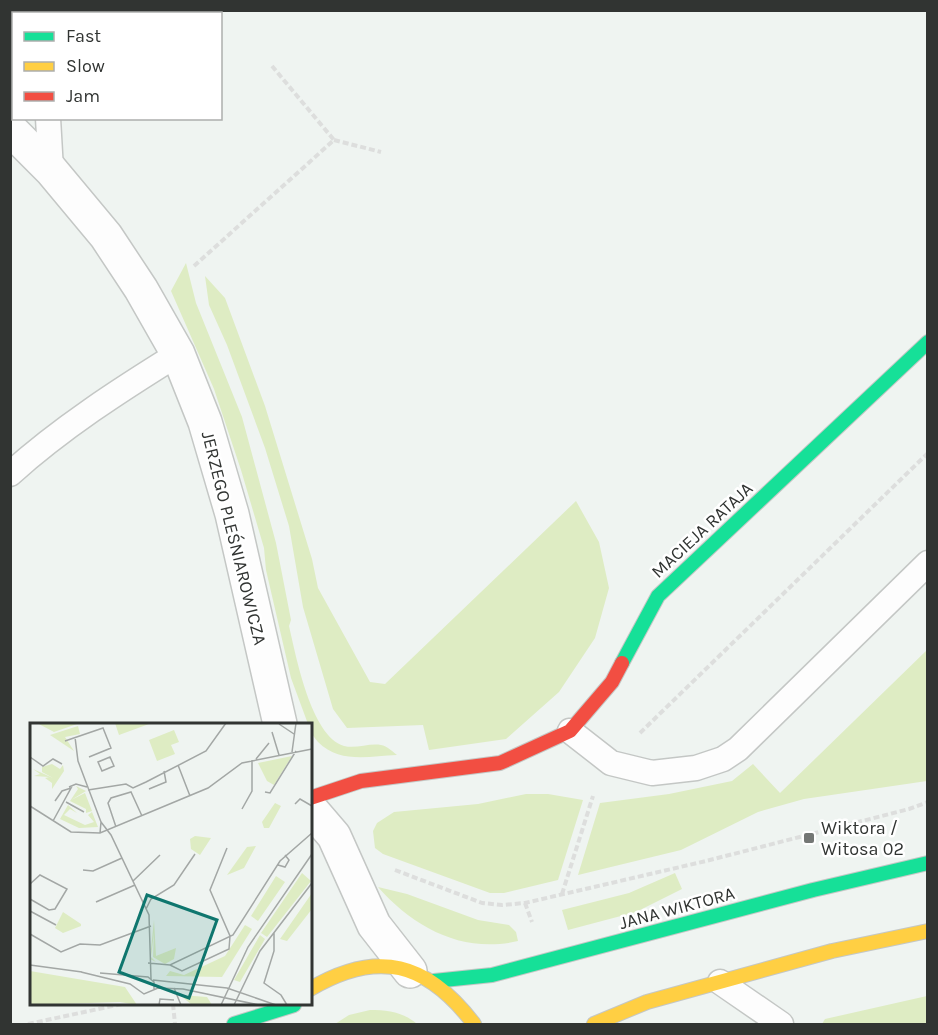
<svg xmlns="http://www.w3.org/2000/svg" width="938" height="1035" viewBox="0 0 938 1035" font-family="Karla,sans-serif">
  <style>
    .green { fill: #deecc3 }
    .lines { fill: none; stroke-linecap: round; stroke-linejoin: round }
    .lane-casing { stroke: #c4c7c5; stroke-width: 27 }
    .street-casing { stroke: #c4c7c5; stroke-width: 36 }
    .fast-casing { stroke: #c4c7c5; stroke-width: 16 }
    .slow-casing { stroke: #c4c7c5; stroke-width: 16 }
    .jam-casing { stroke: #c4c7c5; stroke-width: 16 }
    .path { stroke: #dddedd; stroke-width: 4; stroke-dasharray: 6 3; stroke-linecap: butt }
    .lane { stroke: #fdfdfd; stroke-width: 24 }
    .street { stroke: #fdfdfd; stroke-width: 33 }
    .fast { stroke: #16e098; stroke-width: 14 }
    .slow { stroke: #ffcf43; stroke-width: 14 }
    .jam { stroke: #f24e42; stroke-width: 14 }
    .poi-dot { fill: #747775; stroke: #fff; stroke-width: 2 }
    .labels { text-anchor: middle; stroke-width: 5; stroke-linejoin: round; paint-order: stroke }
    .street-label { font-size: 18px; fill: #313432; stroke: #fff }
    .poi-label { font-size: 18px; fill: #313432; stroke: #fff; text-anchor: start }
    .inset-road { fill: none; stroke: #a3a7a5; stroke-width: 1.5 }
    .view { fill: #0f766e; fill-opacity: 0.15; stroke: #0f766e; stroke-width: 3 }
    .inset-edge { fill: none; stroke: #313432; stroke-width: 3 }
  </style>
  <rect width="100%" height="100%" fill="#eff4f1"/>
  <!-- green -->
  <g class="green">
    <path d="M186,263L196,303L242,417L276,543L291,620L289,626C296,656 311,736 344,746C356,749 369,743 381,745C387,746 393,752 397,755C369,756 340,764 318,742C313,736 310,732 310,724H308L291,678L266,570L264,548L241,470L214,389L171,291Z"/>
    <polygon points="205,276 225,298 265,406 312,559 318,588 370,682 385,684 576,501 599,542 609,588 595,638 559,692 506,739 429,750 423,725 347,728 333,709 303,607 289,526 265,448 227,345 209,305"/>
    <polygon points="927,650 927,781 804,799 758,812 681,850 578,875 600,803 669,794 732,781 753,764 780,793"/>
    <polygon points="526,794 548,794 583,800 558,880 504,893 490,893 383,854 375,848 373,831 377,823 394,812 478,804"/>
    <polygon points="675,873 682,889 636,912 568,930 562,910 629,893"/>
    <path d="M378,887L407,894L478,920L509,925L516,932L518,941C463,954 414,928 378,887Z"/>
    <polygon points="927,996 927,1024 822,1024 825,1019"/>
    <path d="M370,1010C388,1010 403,1012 417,1024H335L349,1015Z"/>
  </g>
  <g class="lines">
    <!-- lane casing -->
    <g class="lane-casing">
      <g id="lane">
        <polyline points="72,14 73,10"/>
        <polyline points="48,118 51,170"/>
        <path d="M10,474C61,428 120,390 178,354"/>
        <polyline points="570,731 611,763 652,773 696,768 723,759 738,749 928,563"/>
        <polyline points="720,982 781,1024"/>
      </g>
    </g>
    <!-- street casing -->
    <g class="street-casing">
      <g id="street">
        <polyline points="10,129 51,170 106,236 141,289 178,354 205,422 232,514 280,724"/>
        <polyline points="310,808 334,836 374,925 410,971"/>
      </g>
    </g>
    <!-- fast casing -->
    <g class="fast-casing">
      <g id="fast">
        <polyline points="622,663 658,596 928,342"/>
        <polyline points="434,981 492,975 813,890 928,863"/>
        <polyline points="234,1024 294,1005"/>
      </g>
    </g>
    <!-- slow casing -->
    <g class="slow-casing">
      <g id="slow">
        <path d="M310,989C378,949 427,962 474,1024"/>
        <polyline points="594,1024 647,1002 832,951 928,931"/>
      </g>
    </g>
    <!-- jam casing -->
    <g class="jam-casing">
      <polyline id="jam" points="310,798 361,781 500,763 570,731 612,682 622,663"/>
    </g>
    <!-- path -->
    <g class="path">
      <polyline points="10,70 14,73"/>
      <polyline points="334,140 381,152"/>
      <polyline points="194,266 334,140 272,66"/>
      <polyline points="640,733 928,453"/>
      <polyline points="395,870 482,903 502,905 525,903 706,861 909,809 928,802"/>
      <polyline points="562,894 593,796"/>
      <polyline points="525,903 532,922"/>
      <polyline points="173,1004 175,1024"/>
      <polyline points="28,1024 122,1004"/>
    </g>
    <!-- lane -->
    <use href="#lane" class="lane"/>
    <!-- street -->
    <use href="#street" class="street"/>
    <!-- fast -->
    <use href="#fast" class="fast"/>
    <!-- slow -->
    <use href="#slow" class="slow"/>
    <!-- jam -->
    <use href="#jam" class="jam"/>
  </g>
  <!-- markers -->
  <rect class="poi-dot" x="803" y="832" width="12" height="12" rx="3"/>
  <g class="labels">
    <!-- street labels -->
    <g class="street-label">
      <text transform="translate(702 530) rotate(-43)" y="6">MACIEJA RATAJA</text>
      <text transform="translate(234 538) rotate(76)" y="6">JERZEGO PLEŚNIAROWICZA</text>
      <text transform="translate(677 908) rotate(-15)" y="6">JANA WIKTORA</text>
    </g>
    <!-- poi labels -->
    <g class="poi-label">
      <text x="821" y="834">Wiktora /<tspan x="821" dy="21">Witosa 02</tspan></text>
    </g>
  </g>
  <!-- overview -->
  <g transform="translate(30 723)">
    <rect width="282" height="282" fill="#eff4f1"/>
    <path d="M7,0H47V1L24,9ZM85,0H119V1L89,12ZM48,3L50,11L35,14L44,28L20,12ZM144,7L149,19L141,22L145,31L127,38L119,17ZM262,33L244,62L237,58L228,40ZM22,41L30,46L33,42L34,48L22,66V60L15,55L19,54L4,53L10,51L3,46L23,55L12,49V44ZM46,63L56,68L41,77L55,70L62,88L56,90V86L40,78L48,66ZM245,80L251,83L239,105H234L232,99ZM38,82L47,90L40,86L34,92L55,102L64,99L58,92L62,89L68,104L49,105L30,96ZM165,113L181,115L170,132L161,126L160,116ZM226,123L214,145L197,152L217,124ZM272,150L281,158L237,214L231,210ZM246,153L255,159L228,198L221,193ZM282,170V186L257,218L250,216ZM33,189L51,201V203L33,210L25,205ZM124,197L126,233L146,225L144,236L135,241L123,234L124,209L121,234L126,239L120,236ZM215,202L222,206L192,254L136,253L140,248L154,252L195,233ZM230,212L235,216L210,259L204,257ZM0,248L95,264L107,282L90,279L0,282ZM150,272L177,274L182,282H162Z" fill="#deecc3"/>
    <path class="inset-road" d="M249,1L264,11M242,9L249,32M45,14L48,38L71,99L70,110M35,18L73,5L81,25L59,34M262,29L266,0M0,34L13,43L23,36L32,41M80,34L84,43L72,48L68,39ZM226,36L239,20M148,42L160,73M39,64L46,61L57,64M119,66L136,59L134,48M58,67L96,61L103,65L116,59L176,28L196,0M235,69L240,70L266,28M36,79L54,89M265,81L270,76L282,83M0,83L41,109L70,110L178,65L212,40L282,26M212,86L222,68V37M23,98L41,65L32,68L25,78M71,99L81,112L119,192L121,256M86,104L78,80L81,75L101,69L112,93M248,142L255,144L259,137L255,132M53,147L63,148L92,135M103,158L130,132M0,161L10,152L37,166L25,186L19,187L0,176M66,179L105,162M116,186L121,176L144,162L165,131M0,188L26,202M244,210V228L234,260L251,272L257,282M0,211L31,229L50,221L70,222L121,203M118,240L140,242L203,212L250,138L282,110M0,242L52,249M140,242L152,248L199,226L200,213L180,167L197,125M51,249L100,261L114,271L128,265L153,266L229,282M70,250L118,254L124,259V266M123,257L197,265L246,282M144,265L151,282M129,282L130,276L144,277M191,282L218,224L282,131M204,282L230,228L282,160"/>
    <path class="view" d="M117,172L187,197L159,275L89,249Z"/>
    <rect width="282" height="282" class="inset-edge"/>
  </g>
  <!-- border -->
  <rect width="938" height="1035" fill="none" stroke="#313432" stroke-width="24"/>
  <!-- legend -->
  <rect x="12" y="12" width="210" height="108" fill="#ffffff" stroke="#adaead" stroke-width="1.5"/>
  <rect x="24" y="32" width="30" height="9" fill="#16e098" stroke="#adaead" stroke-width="1.5"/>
  <text x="66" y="42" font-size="18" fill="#313432">Fast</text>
  <rect x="24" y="62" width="30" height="9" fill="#ffcf43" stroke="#adaead" stroke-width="1.5"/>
  <text x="66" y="72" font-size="18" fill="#313432">Slow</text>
  <rect x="24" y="92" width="30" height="9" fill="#f24e42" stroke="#adaead" stroke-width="1.5"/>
  <text x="66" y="102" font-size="18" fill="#313432">Jam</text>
</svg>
